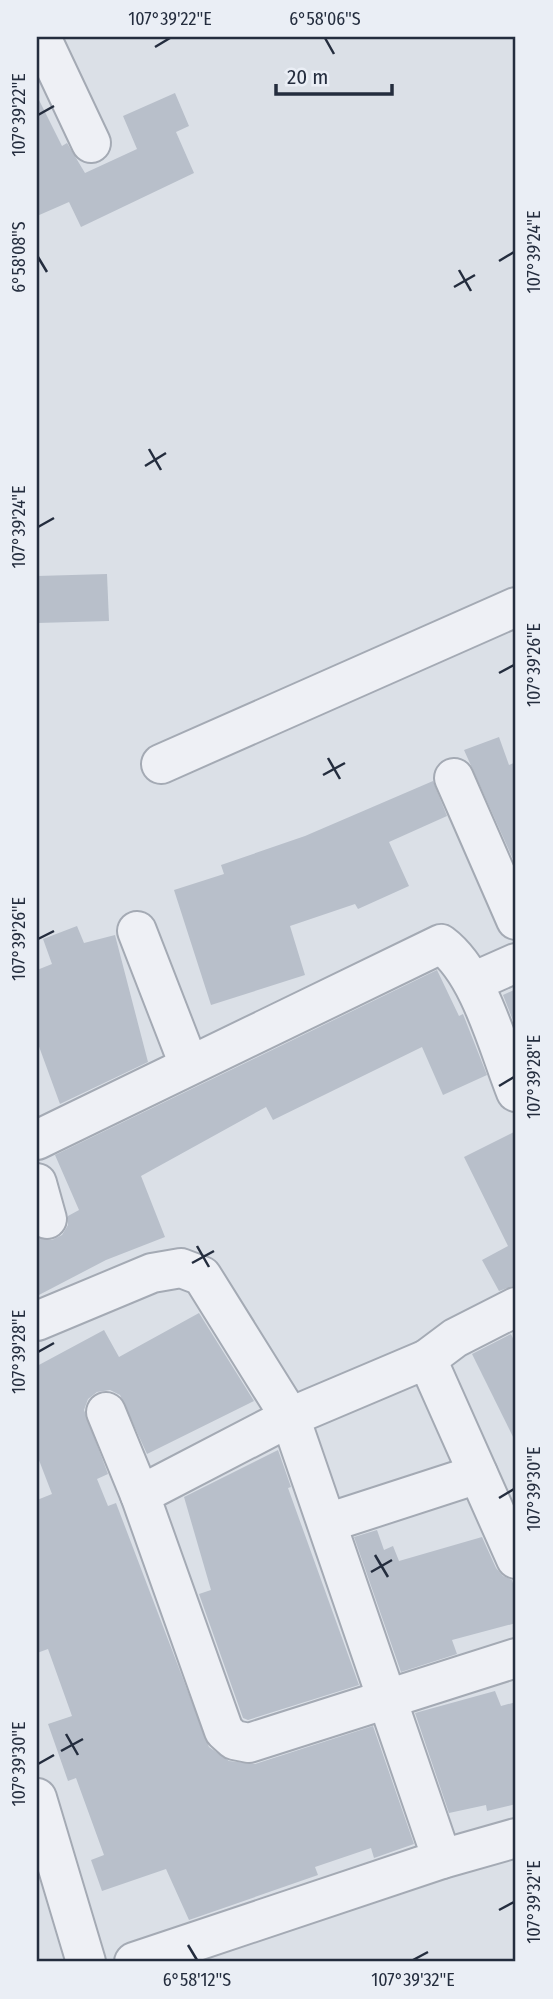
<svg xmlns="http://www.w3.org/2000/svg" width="553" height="1999" viewBox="0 0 553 1999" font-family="'Fira Sans Condensed',sans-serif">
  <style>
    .building { fill: #b8bfca }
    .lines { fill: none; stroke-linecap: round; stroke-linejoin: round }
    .minor-casing { stroke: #a4aab4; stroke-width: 42 }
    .minor { stroke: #eef0f5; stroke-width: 38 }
    .ticks { fill: none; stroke: #242d3e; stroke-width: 2.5 }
    .neatline { fill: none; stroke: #242d3e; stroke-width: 2.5 }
    .ticks-label { font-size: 18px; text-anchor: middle; fill: #242d3e }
  </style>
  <rect width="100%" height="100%" fill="#dbe0e7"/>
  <!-- building -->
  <g class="building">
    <polygon points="175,93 189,126 176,132 194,173 81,227 69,202 37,216 37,96 62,146 67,143 85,173 137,149 123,116"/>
    <polygon points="107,574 109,621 37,623 37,576"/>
    <polygon points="499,737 509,765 516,762 516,866 464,750"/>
    <polygon points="433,781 447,816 389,842 409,886 358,909 355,904 290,926 305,975 211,1005 174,890 224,874 221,865 305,836"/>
    <polygon points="77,926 84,943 115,935 148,1062 60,1104 37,1041 37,970 52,964 43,939"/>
    <polygon points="437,970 459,1016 463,1014 487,1075 443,1095 422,1047 273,1120 266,1107 141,1176 165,1237 106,1260 37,1296 37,1238 52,1240 62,1235 68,1225 68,1216 79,1210 55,1155"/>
    <polygon points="516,989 516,1028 503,995"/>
    <polygon points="516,1131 516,1285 499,1291 482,1260 508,1246 464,1157"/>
    <polygon points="199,1313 254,1401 147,1454 120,1395 110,1390 97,1392 88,1399 84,1410 108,1474 97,1479 108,1506 116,1503 209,1747 229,1761 255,1764 373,1726 414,1844 374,1858 371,1848 315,1867 318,1875 189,1920 166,1869 102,1891 91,1860 104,1855 76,1778 68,1781 48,1724 72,1716 48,1649 37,1653 37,1500 52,1494 37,1455 37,1366 104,1330 119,1357"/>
    <polygon points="511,1334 516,1345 516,1443 472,1354"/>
    <polygon points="278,1450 291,1487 288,1488 359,1685 248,1720 243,1718 199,1594 211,1590 184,1497"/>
    <polygon points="377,1530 384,1550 393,1546 399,1561 482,1537 496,1568 503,1576 512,1580 516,1594 516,1623 452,1640 457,1654 401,1672 354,1537"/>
    <polygon points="495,1691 501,1706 516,1702 516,1804 487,1811 486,1805 449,1813 415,1713"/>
  </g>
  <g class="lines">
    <!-- minor casing -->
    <g class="minor-casing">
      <g id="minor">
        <polyline points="41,37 91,143"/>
        <polyline points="161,764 516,607"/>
        <polyline points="454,778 516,920"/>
        <polyline points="137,931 189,1065"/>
        <polyline points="473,982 516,963"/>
        <path d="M37,1140L441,944C480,973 498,1047 516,1092"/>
        <polyline points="37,1183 47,1219"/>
        <polyline points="37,1321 152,1273 181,1268 202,1276 290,1417 442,1859 134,1962"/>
        <polyline points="427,1359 455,1338 516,1307"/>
        <polyline points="106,1412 140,1495"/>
        <polyline points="327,1523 478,1474"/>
        <polyline points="516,1559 427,1359 290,1417 140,1495 224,1731 234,1740 249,1743 516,1658"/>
        <polyline points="37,1798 86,1962"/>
        <polyline points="442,1859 516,1838"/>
      </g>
    </g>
    <!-- minor -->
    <use href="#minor" class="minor"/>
  </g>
  <!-- ticks -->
  <path class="ticks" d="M325,38L334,54M155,47L170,38M38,115L54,106M38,257L47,272M499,261L514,252M459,270L471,291M454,287L475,275M149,449L161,470M145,466L166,453M38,527L54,518M499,673L514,665M328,758L340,779M323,775L345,763M38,939L54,931M499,1086L514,1077M197,1246L209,1267M192,1263L214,1251M38,1352L54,1343M499,1498L514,1489M375,1555L388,1577M371,1572L392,1560M66,1734L78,1755M61,1751L83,1739M38,1764L54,1755M499,1910L514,1902M188,1945L197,1960M413,1960L428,1952"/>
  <!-- border -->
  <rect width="553" height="1999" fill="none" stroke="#eaeef5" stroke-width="77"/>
  <!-- scale -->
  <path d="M276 84v10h116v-10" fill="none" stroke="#242d3e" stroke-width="3.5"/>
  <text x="287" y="84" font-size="21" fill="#242d3e" stroke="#eaeef5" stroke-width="5" paint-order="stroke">20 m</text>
  <rect x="38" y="38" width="476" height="1922" class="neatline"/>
  <g class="ticks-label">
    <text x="170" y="25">107°39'22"E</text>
    <text x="325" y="25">6°58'06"S</text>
    <text transform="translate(19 115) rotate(-90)" y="6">107°39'22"E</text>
    <text transform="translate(534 252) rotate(-90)" y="6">107°39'24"E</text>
    <text transform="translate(19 257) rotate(-90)" y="6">6°58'08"S</text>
    <text transform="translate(19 527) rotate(-90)" y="6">107°39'24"E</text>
    <text transform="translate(534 665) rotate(-90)" y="6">107°39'26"E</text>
    <text transform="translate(19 939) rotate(-90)" y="6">107°39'26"E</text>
    <text transform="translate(534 1077) rotate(-90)" y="6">107°39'28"E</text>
    <text transform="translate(19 1352) rotate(-90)" y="6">107°39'28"E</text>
    <text transform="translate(534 1489) rotate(-90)" y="6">107°39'30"E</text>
    <text transform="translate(19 1764) rotate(-90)" y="6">107°39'30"E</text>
    <text transform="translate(534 1902) rotate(-90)" y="6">107°39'32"E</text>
    <text x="197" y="1986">6°58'12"S</text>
    <text x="413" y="1986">107°39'32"E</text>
  </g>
</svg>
